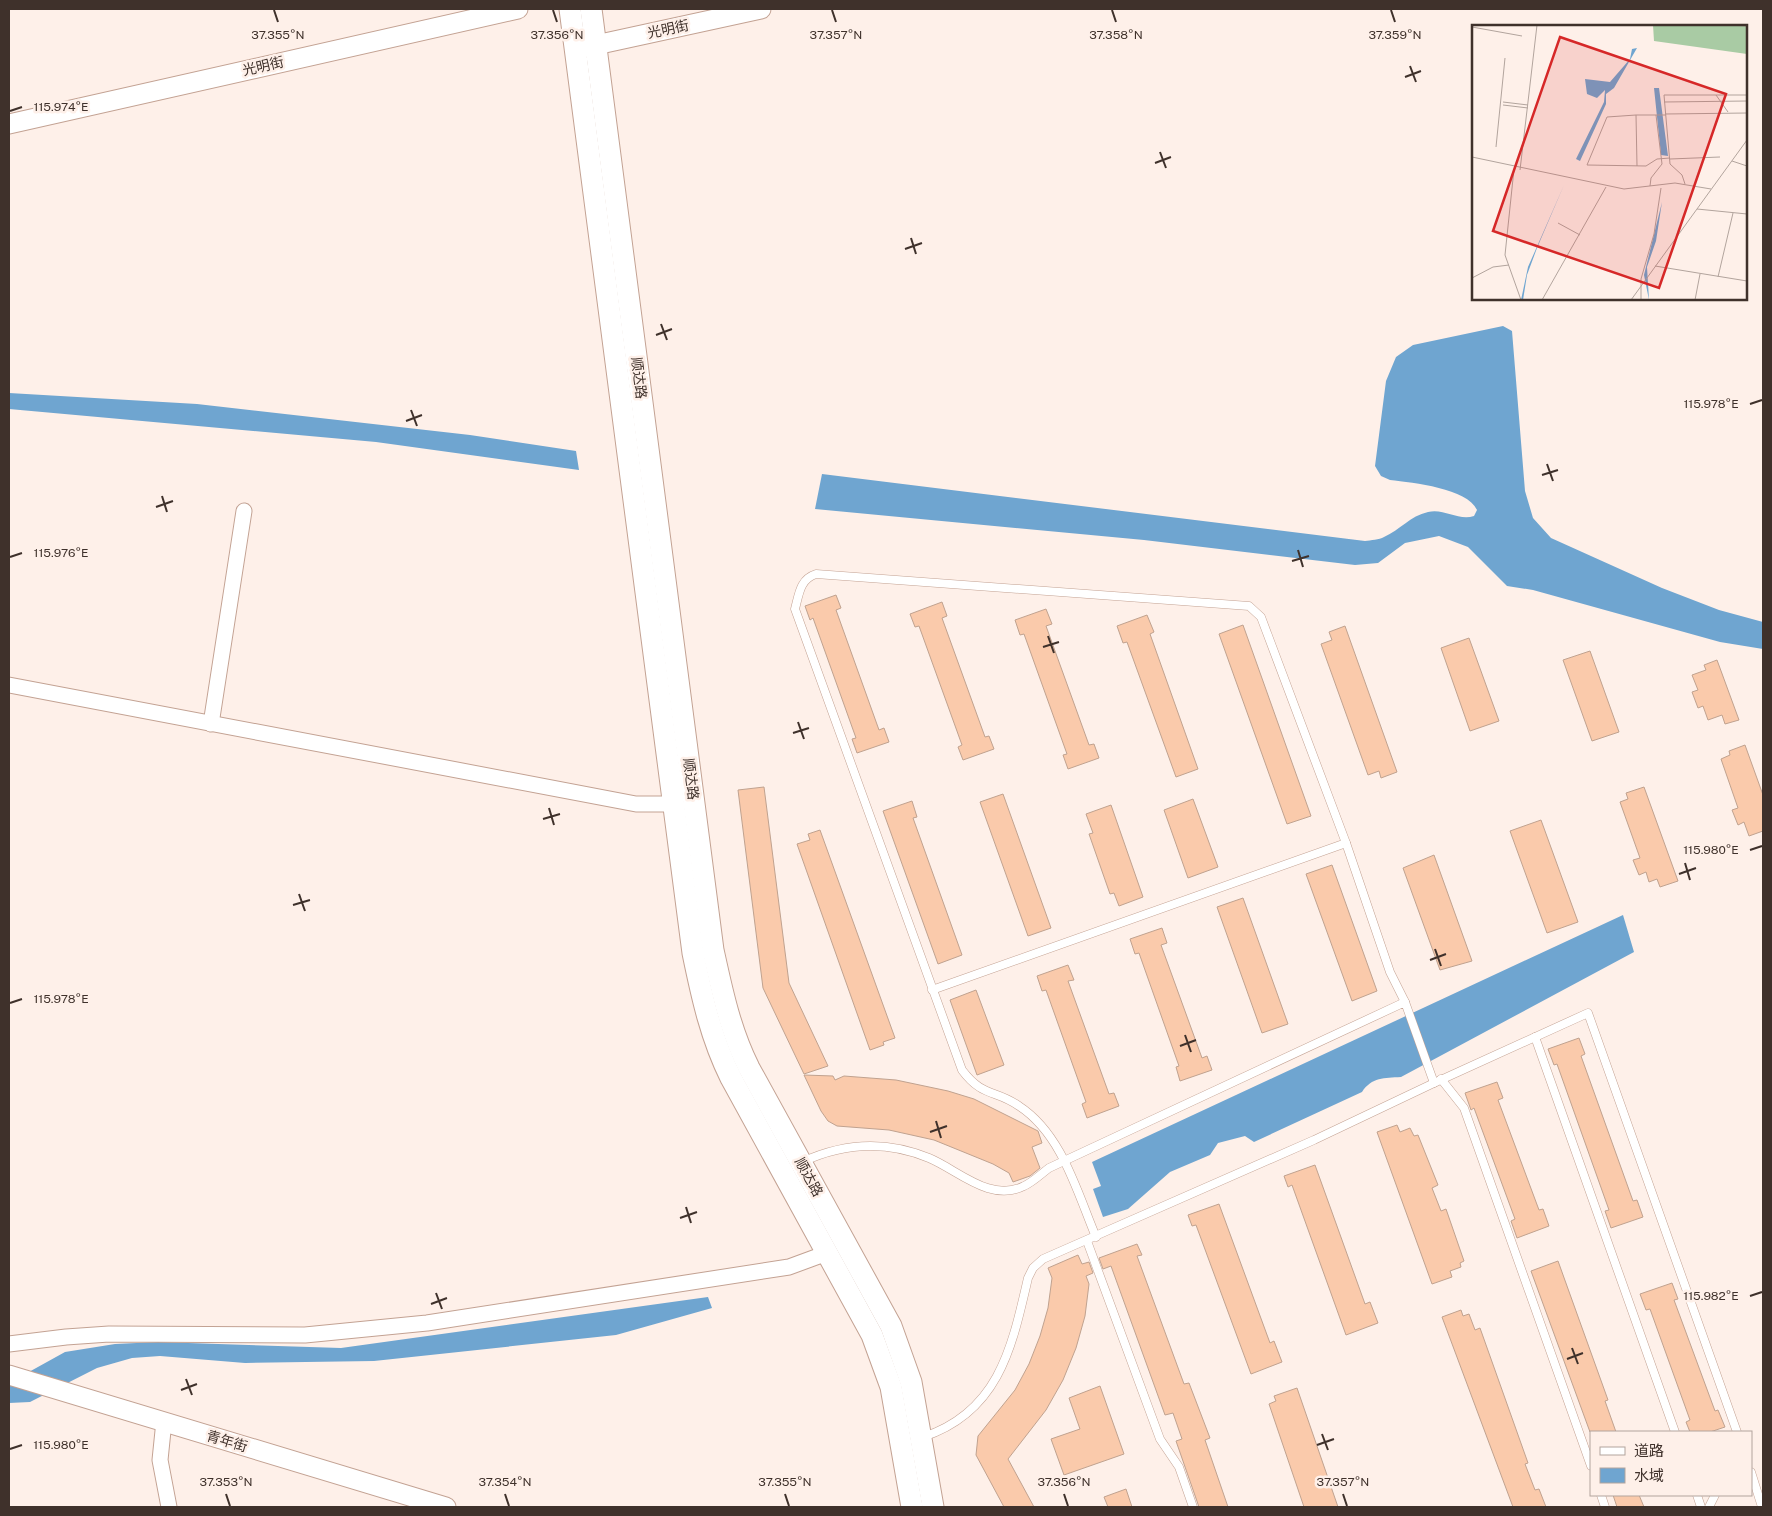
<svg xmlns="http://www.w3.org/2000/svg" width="1772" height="1516" viewBox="0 0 1772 1516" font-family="'Public Sans','Noto Sans SC',sans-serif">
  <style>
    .water { fill: #6fa5d0 }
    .building { fill: #facaab; stroke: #c0a28f }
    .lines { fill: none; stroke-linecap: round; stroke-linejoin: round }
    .service-casing { stroke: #c3a293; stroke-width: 9 }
    .minor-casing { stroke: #c3a293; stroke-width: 17 }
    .tertiary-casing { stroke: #c3a293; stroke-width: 21 }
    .secondary-casing { stroke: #c3a293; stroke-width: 23 }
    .service { stroke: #fff; stroke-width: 8 }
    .minor { stroke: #fff; stroke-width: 15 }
    .tertiary { stroke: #fff; stroke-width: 19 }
    .secondary { stroke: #fff; stroke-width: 21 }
    .ticks { fill: none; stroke: #3f312b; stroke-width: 2 }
    .labels { text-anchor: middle; stroke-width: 5; stroke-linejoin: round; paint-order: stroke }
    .street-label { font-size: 14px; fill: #3f312b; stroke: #fef0e9 }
    .inset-road { fill: none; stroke: #b2a49d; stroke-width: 1 }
    .view { fill: #d62828; fill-opacity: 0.15; stroke: #d62828; stroke-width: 2.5 }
    .inset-edge { fill: none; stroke: #3f312b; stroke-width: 2.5 }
    .ticks-label { font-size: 12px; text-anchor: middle; fill: #3f312b; stroke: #fef0e9; stroke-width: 5; stroke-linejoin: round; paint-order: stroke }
  </style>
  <rect width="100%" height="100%" fill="#fef0e9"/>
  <!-- water -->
  <g class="water">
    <path d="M1503,326L1512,331L1525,491L1533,518L1551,538L1662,588L1719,610L1763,622V649L1720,642L1533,590L1507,586L1468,547L1439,536L1405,543L1378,563L1355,565L1144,540L815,509L822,474L1365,541C1371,540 1379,540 1384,537C1400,530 1410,516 1428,512C1444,508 1458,521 1474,516L1477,510C1467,488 1414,483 1390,480L1381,476L1375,466L1386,381L1396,357L1413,345Z"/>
    <polygon points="9,393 197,404 470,435 576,451 579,470 376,442 9,409"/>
    <path d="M1623,915L1634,952L1401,1077C1384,1078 1372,1077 1362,1092L1254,1142L1245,1136L1218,1143L1210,1155L1170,1172L1128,1209L1103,1217L1093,1189L1101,1186L1092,1162Z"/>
    <polygon points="708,1297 712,1308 616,1335 374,1361 245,1363 160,1356 132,1358 97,1368 30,1402 9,1403 9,1383 65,1352 115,1344 158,1342 341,1348"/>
  </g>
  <!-- building -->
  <g class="building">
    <polygon points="836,595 841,608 836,610 879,730 884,728 889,742 857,753 852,739 856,738 813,618 810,620 805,606"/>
    <polygon points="942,602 947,616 942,618 985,737 989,736 994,749 963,760 958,747 962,745 919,626 915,627 910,614"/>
    <polygon points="1046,609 1052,624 1046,626 1089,745 1094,744 1099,758 1068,769 1063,755 1067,754 1024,634 1020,635 1015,620"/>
    <polygon points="1147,615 1154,632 1150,634 1198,769 1176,777 1127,642 1123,643 1117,626"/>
    <polygon points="1243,625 1311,816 1287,824 1219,634"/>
    <polygon points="1345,626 1397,772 1381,778 1379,771 1368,775 1321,644 1332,640 1329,632"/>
    <polygon points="1469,638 1499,721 1470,731 1441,648"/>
    <polygon points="1590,651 1619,732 1592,741 1563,660"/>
    <polygon points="1717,660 1739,720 1725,724 1722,715 1708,720 1703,706 1698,708 1692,692 1698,690 1692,675 1706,670 1704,665"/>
    <polygon points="1745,745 1763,795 1763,831 1749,836 1744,822 1738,825 1732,810 1738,808 1721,759 1730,755 1729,751"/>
    <polygon points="764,787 789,983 828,1066 804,1074 763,988 738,790"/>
    <polygon points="1644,787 1678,881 1660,887 1657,879 1649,882 1646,872 1639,875 1633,860 1640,858 1620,802 1628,799 1626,793"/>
    <polygon points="1003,794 1051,928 1028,936 980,802"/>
    <polygon points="1193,799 1218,867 1188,878 1164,810"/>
    <polygon points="912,801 917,817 913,818 962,955 938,964 883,811"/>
    <polygon points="1111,805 1143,897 1119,906 1114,893 1110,894 1089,834 1093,833 1086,814"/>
    <polygon points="1541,820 1578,922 1547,933 1510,831"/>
    <polygon points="820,830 895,1038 883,1042 884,1045 870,1050 797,844 810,840 808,834"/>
    <polygon points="1434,855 1472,961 1440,970 1403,868"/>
    <polygon points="1332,865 1377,991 1352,1001 1306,874"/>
    <polygon points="1243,898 1288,1024 1262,1033 1217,907"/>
    <polygon points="1162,928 1167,943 1161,945 1202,1058 1207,1056 1212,1070 1180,1081 1176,1067 1179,1066 1139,953 1135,954 1130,939"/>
    <polygon points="1068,965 1074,980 1068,981 1109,1094 1114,1093 1119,1106 1087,1118 1082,1104 1086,1102 1046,990 1042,991 1037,976"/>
    <polygon points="976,990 1004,1065 977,1075 950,1000"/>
    <polygon points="1579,1038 1585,1054 1581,1056 1633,1201 1637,1200 1643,1217 1611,1228 1605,1211 1609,1210 1557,1064 1554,1065 1548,1049"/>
    <polygon points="804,1075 833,1076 835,1080 844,1076 896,1080 948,1091 974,1099 1038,1131 1042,1143 1032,1147 1040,1168 1030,1176 1013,1182 1009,1173 993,1164 934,1140 889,1130 837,1126 828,1121 821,1111"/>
    <polygon points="1497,1082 1503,1098 1498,1100 1539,1210 1543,1209 1549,1226 1517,1238 1511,1221 1515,1219 1474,1108 1471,1110 1465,1093"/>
    <polygon points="1397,1125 1400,1132 1410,1128 1414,1136 1418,1135 1438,1185 1432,1188 1441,1211 1446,1209 1464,1261 1460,1263 1461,1267 1450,1271 1452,1277 1432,1284 1377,1132"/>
    <polygon points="1315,1165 1365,1304 1370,1302 1378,1323 1346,1335 1292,1185 1288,1187 1284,1176"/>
    <polygon points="1219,1204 1270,1343 1274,1341 1282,1362 1251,1374 1196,1225 1192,1226 1188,1215"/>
    <polygon points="1137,1244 1142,1255 1137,1256 1184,1384 1189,1383 1210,1438 1205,1440 1228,1507 1199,1507 1176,1441 1182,1439 1173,1413 1165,1415 1111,1266 1103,1269 1099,1258"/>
    <polygon points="1078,1255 1082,1264 1089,1262 1093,1273 1086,1276 1089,1284 1085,1316 1076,1348 1063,1380 1046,1410 1008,1459 1034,1507 1004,1507 976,1455 978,1436 1015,1390 1029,1364 1040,1336 1048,1308 1052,1278 1048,1268"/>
    <polygon points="1558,1261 1608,1400 1605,1401 1616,1432 1590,1432 1531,1271"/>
    <polygon points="1672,1283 1678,1299 1674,1300 1715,1411 1718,1410 1725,1427 1710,1432 1690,1432 1686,1422 1690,1420 1650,1309 1646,1310 1640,1294"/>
    <polygon points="1461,1310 1463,1316 1469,1314 1475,1330 1480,1328 1528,1463 1525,1464 1535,1490 1539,1489 1546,1507 1513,1507 1442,1317"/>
    <polygon points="1100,1386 1124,1454 1064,1475 1051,1439 1080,1429 1069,1398"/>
    <polygon points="1297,1388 1338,1507 1304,1507 1269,1404 1276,1401 1274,1396"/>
    <polygon points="1126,1489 1132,1507 1108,1507 1104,1497"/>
    <polygon points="1613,1495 1639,1495 1644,1507 1617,1507"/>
  </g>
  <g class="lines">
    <!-- service casing -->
    <g class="service-casing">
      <g id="service">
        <polyline points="932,990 1346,843 1390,972 1405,1002"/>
        <polyline points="1535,1037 1675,1432"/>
        <polyline points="1441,1079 1464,1108 1591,1466"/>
        <path d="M802,1162C843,1143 886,1140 929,1158C958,1170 990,1203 1024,1186C1033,1182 1041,1174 1049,1168L1405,1002L1434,1083"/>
        <path d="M1096,1237C1077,1192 1062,1134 1019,1106C995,1089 983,1098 962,1070L795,609C799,594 800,579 816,574L1249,606L1261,617L1346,843"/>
        <polyline points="1087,1241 1160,1439 1179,1467 1193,1507"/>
        <path d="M923,1437C999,1412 1012,1347 1028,1278L1033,1268L1043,1259L1314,1140L1434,1083L1588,1013L1737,1432"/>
        <polyline points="1751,1472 1762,1507"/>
        <polyline points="1601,1495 1605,1507"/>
        <polyline points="1697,1495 1701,1507"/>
        <polyline points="1709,1507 1715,1495"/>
      </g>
    </g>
    <!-- minor casing -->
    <g class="minor-casing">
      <g id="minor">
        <polyline points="9,685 636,804 673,804"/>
        <polyline points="211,724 244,511"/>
        <polyline points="9,1344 66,1337 109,1334 305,1335 427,1323 789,1267 827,1253"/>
        <polyline points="164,1421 160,1460 169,1507"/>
      </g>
    </g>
    <!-- tertiary casing -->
    <g class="tertiary-casing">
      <g id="tertiary">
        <polyline points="582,48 761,9"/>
        <polyline points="9,124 518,9"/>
        <polyline points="9,1375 446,1507"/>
      </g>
    </g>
    <!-- secondary casing -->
    <g class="secondary-casing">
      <g id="secondary">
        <path d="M570,9L693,953C702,997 711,1038 731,1078L872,1335L891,1387L912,1507"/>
        <path d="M591,9L713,950C722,991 730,1030 749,1068L891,1326L911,1382L933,1507"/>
      </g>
    </g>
    <!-- service -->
    <use href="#service" class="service"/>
    <!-- minor -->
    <use href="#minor" class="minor"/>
    <!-- tertiary -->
    <use href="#tertiary" class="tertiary"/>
    <!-- secondary -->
    <use href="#secondary" class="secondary"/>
  </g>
  <!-- ticks -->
  <path class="ticks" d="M274,10L278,22M553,10L557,22M832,10L836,22M1112,10L1116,22M1391,10L1395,22M1410,66L1416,82M1405,77L1421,71M10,111L22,107M1160,152L1166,168M1155,163L1171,157M911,238L916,254M905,249L922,243M661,324L667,340M656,335L672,329M1750,404L1762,400M411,410L417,426M406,421L422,415M1547,464L1553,481M1542,475L1558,470M162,496L167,512M156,507L173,501M1298,550L1303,567M10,557L22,553M1292,561L1309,556M1048,636L1054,653M1043,647L1059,642M798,722L804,739M793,733L809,728M549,808L554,825M543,819L560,814M1750,850L1762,846M1685,863L1690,880M1679,874L1696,868M299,894L305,911M293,905L310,900M1435,949L1441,966M1430,960L1446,954M10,1003L22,999M1185,1035L1191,1052M1180,1046L1196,1040M936,1121L941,1138M930,1132L947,1126M686,1207L691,1223M680,1218L697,1212M436,1293L442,1309M1750,1296L1762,1292M431,1304L447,1298M1572,1348L1578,1364M1567,1359L1583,1353M186,1379L192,1395M181,1390L197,1384M1322,1434L1328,1450M1317,1445L1334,1439M10,1449L22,1445M226,1494L230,1506M505,1494L509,1506M785,1494L789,1506M1064,1494L1068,1506M1343,1494L1347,1506"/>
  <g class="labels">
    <!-- street labels -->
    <g class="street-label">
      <text transform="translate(668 29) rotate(-12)" y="5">光明街</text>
      <text transform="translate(263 66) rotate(-13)" y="5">光明街</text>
      <text transform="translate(639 378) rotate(83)" y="5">顺达路</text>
      <text transform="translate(691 779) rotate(83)" y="5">顺达路</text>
      <text transform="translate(809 1177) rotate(61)" y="5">顺达路</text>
      <text transform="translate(227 1441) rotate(17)" y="5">青年街</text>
    </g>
  </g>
  <!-- overview -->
  <g transform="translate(1472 25)">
    <rect width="275" height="275" fill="#fef0e9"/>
    <path d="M181,0H275V29L182,16Z" fill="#a9cba4"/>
    <path d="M165,23L142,63L134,69V79L108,136L104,134L132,77L133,65L125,73L115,69L113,54L138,57L158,34L160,24ZM182,63H187L196,131L189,130ZM92,160L65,223L55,250L51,275H49L56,242ZM190,177L184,216L175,242L177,275L172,250Z" fill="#6fa5d0"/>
    <path class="inset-road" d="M255,0L275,1M0,2L50,11M244,70L256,87M31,77L56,80M192,77L275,76M31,80L56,83M193,89L275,88M164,90L135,92L115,140L174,141L185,134L198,133M24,122L33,33M0,132L152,164L203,158L239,164M198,134L248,132M260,136L275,141M165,141L164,90H184M42,144L33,230L49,275M48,145L65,0M213,159L210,150L198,139L192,70H275M178,161L179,153L190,139L184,90H194M225,184L275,189M86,198L108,210M183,241L275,256M246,252L261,188M0,253L21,242L37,240M70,275L134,162M159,275L275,115M169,275V254L182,209L189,163M223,275L228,249"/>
    <path class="view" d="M88,12L254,69L187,263L21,206Z"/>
    <rect width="275" height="275" class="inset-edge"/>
  </g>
  <g class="ticks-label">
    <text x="278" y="39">37.355°N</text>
    <text x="557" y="39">37.356°N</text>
    <text x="836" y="39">37.357°N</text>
    <text x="1116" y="39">37.358°N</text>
    <text x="1395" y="39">37.359°N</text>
    <text x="61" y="111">115.974°E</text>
    <text x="1711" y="408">115.978°E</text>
    <text x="61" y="557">115.976°E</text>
    <text x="1711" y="854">115.980°E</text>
    <text x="61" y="1003">115.978°E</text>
    <text x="1711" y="1300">115.982°E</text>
    <text x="61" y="1449">115.980°E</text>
    <text x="226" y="1486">37.353°N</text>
    <text x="505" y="1486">37.354°N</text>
    <text x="785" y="1486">37.355°N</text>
    <text x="1064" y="1486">37.356°N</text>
    <text x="1343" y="1486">37.357°N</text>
  </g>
  <!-- border -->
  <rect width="1772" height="1516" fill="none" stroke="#3f312b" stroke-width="20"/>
  <!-- legend -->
  <rect x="1590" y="1431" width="162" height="65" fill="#fef0e9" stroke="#b2a49d"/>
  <rect x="1600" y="1447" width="25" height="8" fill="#ffffff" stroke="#b2a49d"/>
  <text x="1634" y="1456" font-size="15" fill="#3f312b">道路</text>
  <rect x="1600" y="1468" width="25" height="15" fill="#6fa5d0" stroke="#b2a49d"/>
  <text x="1634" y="1481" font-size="15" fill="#3f312b">水域</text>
</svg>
